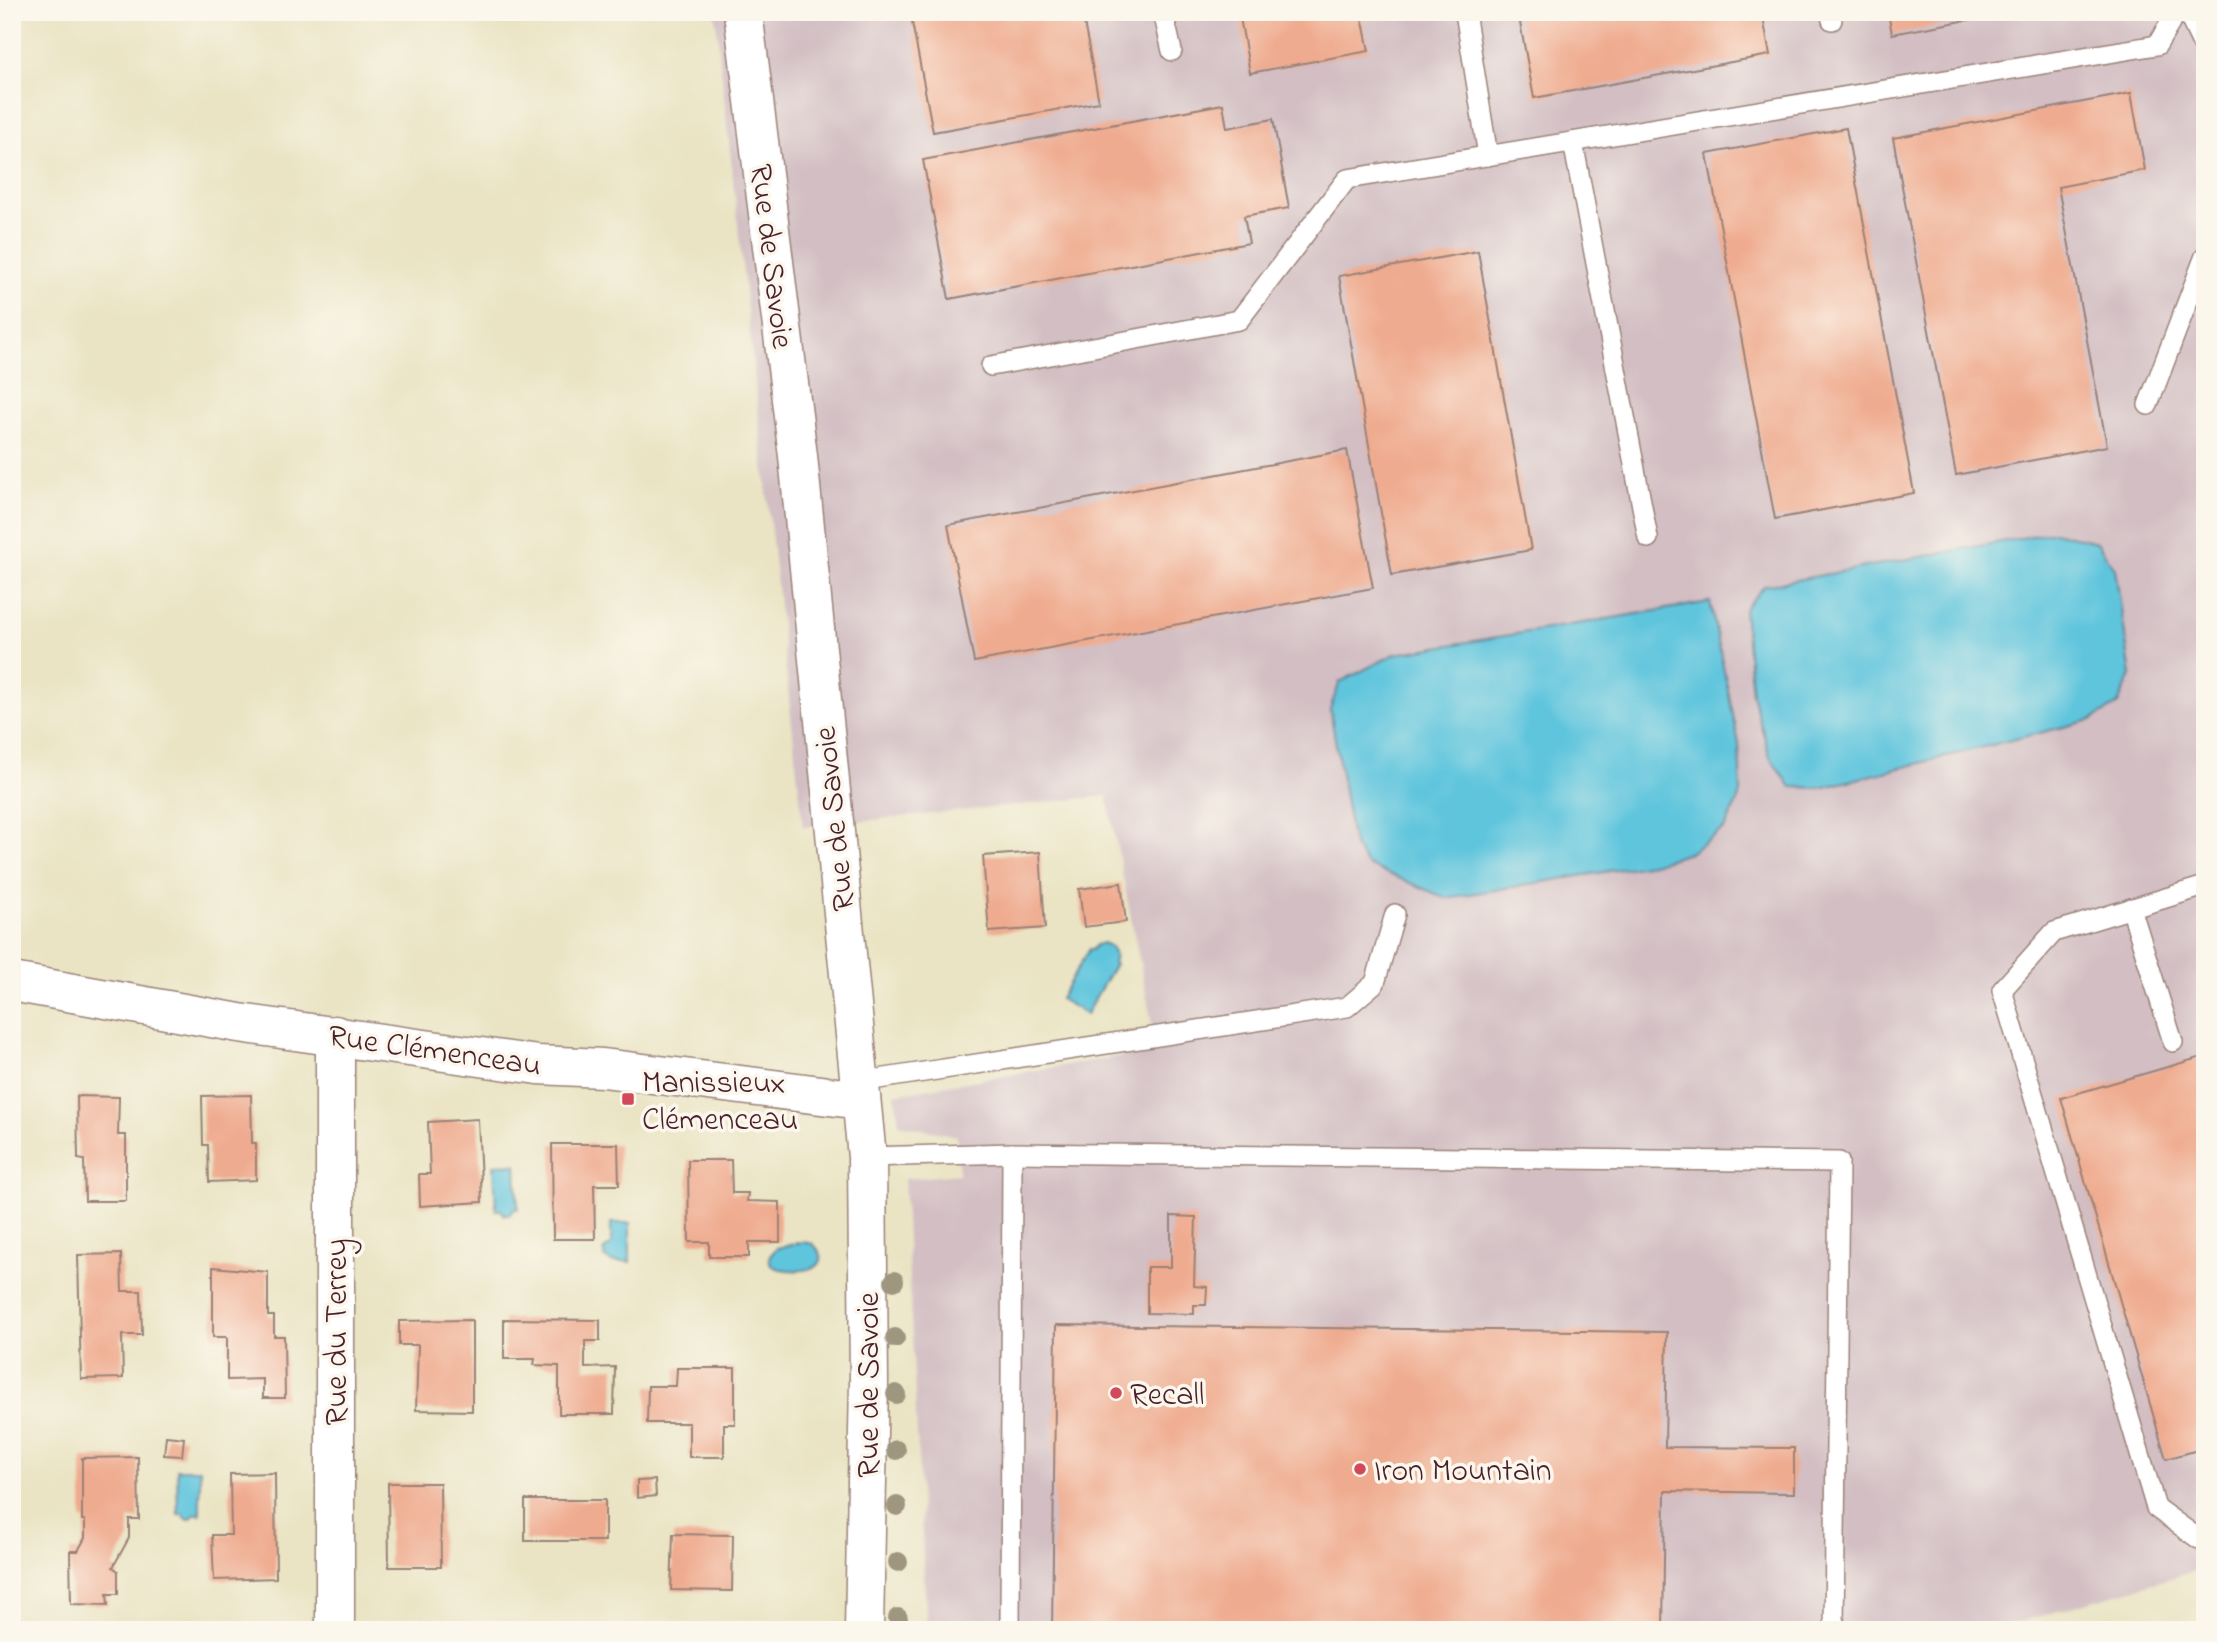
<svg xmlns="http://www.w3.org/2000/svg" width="2217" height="1642" viewBox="0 0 2217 1642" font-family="'Indie Flower',sans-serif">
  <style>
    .industrial { fill: #d2bec3 }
    .water { fill: #5fc5dd; stroke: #547284; stroke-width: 2 }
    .building { fill: #efab8f }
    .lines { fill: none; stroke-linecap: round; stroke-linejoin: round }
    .lane-casing { stroke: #9a8278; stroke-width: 22 }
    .street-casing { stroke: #9a8278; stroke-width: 41 }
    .lane { stroke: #fff; stroke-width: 19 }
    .street { stroke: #fff; stroke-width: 38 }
    .tree { fill: #9f967f }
    .poi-dot { fill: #d1495b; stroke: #fbf7ec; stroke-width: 2.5 }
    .labels { text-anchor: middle; stroke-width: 7; stroke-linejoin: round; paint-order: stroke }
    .street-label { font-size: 32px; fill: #4a1f2b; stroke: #fbf7ec }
    .poi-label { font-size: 32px; fill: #4a1f2b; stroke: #fbf7ec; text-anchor: start }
  </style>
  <rect width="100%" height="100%" fill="#fbf7ec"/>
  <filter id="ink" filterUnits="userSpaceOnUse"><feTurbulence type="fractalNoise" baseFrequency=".0143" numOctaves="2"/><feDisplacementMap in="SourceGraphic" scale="14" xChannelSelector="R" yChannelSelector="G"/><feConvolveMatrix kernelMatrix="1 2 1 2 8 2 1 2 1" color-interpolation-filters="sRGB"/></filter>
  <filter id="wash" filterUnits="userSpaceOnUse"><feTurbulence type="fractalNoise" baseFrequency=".00686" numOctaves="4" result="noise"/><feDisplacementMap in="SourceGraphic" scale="28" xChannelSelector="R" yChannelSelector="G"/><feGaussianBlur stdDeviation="1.57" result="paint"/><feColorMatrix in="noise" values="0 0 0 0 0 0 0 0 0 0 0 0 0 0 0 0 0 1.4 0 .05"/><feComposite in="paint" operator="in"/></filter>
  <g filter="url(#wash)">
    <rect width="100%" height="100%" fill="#eae4c4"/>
    <!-- industrial -->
    <polygon class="industrial" points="715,12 2205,12 2205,1568 1992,1630 927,1630 904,1179 959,1174 957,1136 899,1124 895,1094 1157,1050 1107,796 803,827"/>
    <!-- water -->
    <g class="water">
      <polygon points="2054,532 2097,542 2115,569 2131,675 2118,704 2091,720 1821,788 1791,787 1770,757 1752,694 1744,609 1764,586"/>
      <polygon points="1710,602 1739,744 1741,793 1725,828 1689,853 1652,864 1446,898 1367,865 1353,844 1330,709 1340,682 1395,654"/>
      <polygon points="1103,943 1111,947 1115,955 1113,963 1115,964 1086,1014 1060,999 1089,949 1092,950 1096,945"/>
      <polygon points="516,1164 518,1209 513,1209 511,1213 505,1215 501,1210 496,1210 494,1165"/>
      <polygon points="611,1223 630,1223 630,1262 611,1262 605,1258 604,1250 611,1245"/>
      <path d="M803,1242L813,1244C843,1273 784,1275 771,1265L769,1257L777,1248Z"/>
      <polygon points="177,1469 200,1469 200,1514 195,1514 190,1519 185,1518 183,1514 178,1514"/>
    </g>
    <g id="blocks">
      <!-- building -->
      <g class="building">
        <polygon points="910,12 1082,12 1099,102 933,132"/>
        <polygon points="1239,12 1361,12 1369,51 1250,73"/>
        <polygon points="1518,12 1762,12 1770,55 1534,98"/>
        <polygon points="1888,12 2001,12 2001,14 1892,34"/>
        <polygon points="2131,93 2145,170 2058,187 2107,446 1956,475 1893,138"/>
        <polygon points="1223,104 1227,128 1273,119 1289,208 1244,216 1249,243 949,299 923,160"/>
        <polygon points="1846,128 1914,493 1775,519 1707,154"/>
        <polygon points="1478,251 1531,550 1392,575 1339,276"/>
        <polygon points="1347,450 1373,588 974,662 948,525"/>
        <polygon points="1040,852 1045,928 989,932 983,856"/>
        <polygon points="1121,883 1126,922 1084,927 1079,889"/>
        <polygon points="2205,1056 2205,1448 2166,1459 2061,1098"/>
        <polygon points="12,1075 17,1075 16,1127 12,1127"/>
        <polygon points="251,1095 252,1143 256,1143 256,1180 209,1182 208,1145 203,1145 202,1096"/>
        <polygon points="77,1096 119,1097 118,1135 126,1135 126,1201 85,1201 84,1160 78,1159"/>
        <polygon points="478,1119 482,1202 420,1206 419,1174 430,1174 428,1122"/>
        <polygon points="552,1144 618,1144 619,1185 594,1185 595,1239 553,1239"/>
        <polygon points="688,1160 731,1160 732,1193 748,1193 747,1201 780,1202 780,1242 749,1242 749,1257 709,1257 709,1242 689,1242"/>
        <polygon points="1171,1216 1196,1217 1194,1286 1207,1287 1206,1305 1194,1305 1194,1314 1147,1313 1147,1267 1171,1267"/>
        <polygon points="121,1254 122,1291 141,1291 142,1335 122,1335 123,1378 81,1379 78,1255"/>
        <polygon points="213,1267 268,1272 268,1316 274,1316 274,1336 284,1336 285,1398 263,1398 263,1379 227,1380 227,1337 213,1337"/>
        <polygon points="504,1319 600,1320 600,1341 585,1341 585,1368 615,1367 614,1414 559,1414 559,1366 534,1365 535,1359 504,1359"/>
        <polygon points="472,1320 472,1411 416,1410 418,1345 399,1345 399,1321"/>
        <polygon points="1056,1325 1667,1332 1665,1447 1794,1448 1794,1493 1665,1491 1663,1630 1052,1630"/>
        <polygon points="677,1368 735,1368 735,1424 724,1424 724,1457 689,1457 689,1423 647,1423 648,1386 676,1386"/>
        <polygon points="166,1436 184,1438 182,1456 164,1455"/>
        <polygon points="138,1457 139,1519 129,1519 129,1538 113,1567 118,1571 118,1594 107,1594 108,1605 71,1604 70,1551 78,1551 85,1538 85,1520 82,1520 82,1458"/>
        <polygon points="275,1473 276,1578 214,1580 212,1535 231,1535 230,1474"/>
        <polygon points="655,1480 656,1496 637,1498 637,1481"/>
        <polygon points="388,1483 440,1483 441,1567 389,1567"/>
        <rect x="525" y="1500" width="80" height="41"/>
        <polygon points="673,1534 733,1535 732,1591 671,1590"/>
      </g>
    </g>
  </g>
  <g filter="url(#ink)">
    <use href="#blocks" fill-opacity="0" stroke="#9a8278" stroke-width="2"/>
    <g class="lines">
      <!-- lane casing -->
      <g class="lane-casing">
        <g id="lane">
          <polyline points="1163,12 1172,51"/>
          <polyline points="1465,12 1488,156"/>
          <polyline points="1830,12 1832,20"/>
          <polyline points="2187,12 2205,50"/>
          <polyline points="1573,142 1648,538"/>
          <polyline points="991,366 1239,320 1347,179 2157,45 2177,12"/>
          <polyline points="2148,405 2205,256"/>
          <polyline points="2205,886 2054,932 2002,990 2156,1508 2199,1539 2205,1538"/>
          <polyline points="2131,908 2173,1042"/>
          <polyline points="859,1082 1347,1007 1375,983 1395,914"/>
          <polyline points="867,1157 1012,1153 1839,1162 1834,1630"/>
          <polyline points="1010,1630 1012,1153"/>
        </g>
      </g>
      <!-- street casing -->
      <g class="street-casing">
        <g id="street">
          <polyline points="743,12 798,456 867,1157 869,1382 864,1630"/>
          <polyline points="12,982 239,1023 538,1065 603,1068 861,1100"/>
          <polyline points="335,1630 335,1035"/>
        </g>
      </g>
      <!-- lane -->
      <use href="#lane" class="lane"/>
      <!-- street -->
      <use href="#street" class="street"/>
    </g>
    <!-- trees -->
    <g class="tree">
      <circle cx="894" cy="1281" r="10"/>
      <circle cx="895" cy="1338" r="10"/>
      <circle cx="896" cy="1394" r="10"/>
      <circle cx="896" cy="1450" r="10"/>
      <circle cx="897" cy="1506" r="10"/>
      <circle cx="898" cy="1562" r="10"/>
      <circle cx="898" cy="1618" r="10"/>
    </g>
  </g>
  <!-- markers -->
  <g class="poi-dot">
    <rect x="621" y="1092" width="14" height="14" rx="3.5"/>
    <circle cx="1116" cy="1393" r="7"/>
    <circle cx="1360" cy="1469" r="7"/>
  </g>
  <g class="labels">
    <!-- street labels -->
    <g class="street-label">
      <text transform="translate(773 256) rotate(83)" y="11">Rue de Savoie</text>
      <text transform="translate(833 819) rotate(-96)" y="11">Rue de Savoie</text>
      <text transform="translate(435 1049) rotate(8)" y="11">Rue Clémenceau</text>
      <text transform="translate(335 1332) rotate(-90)" y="11">Rue du Terrey</text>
      <text transform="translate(867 1385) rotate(-90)" y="11">Rue de Savoie</text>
    </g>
    <!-- poi labels -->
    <g class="poi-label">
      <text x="642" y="1092">Manissieux<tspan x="642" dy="37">Clémenceau</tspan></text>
      <text x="1130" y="1404">Recall</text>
      <text x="1374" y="1480">Iron Mountain</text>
    </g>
  </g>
  <!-- margin -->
  <rect width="2217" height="1642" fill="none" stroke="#fbf7ec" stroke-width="42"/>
</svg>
